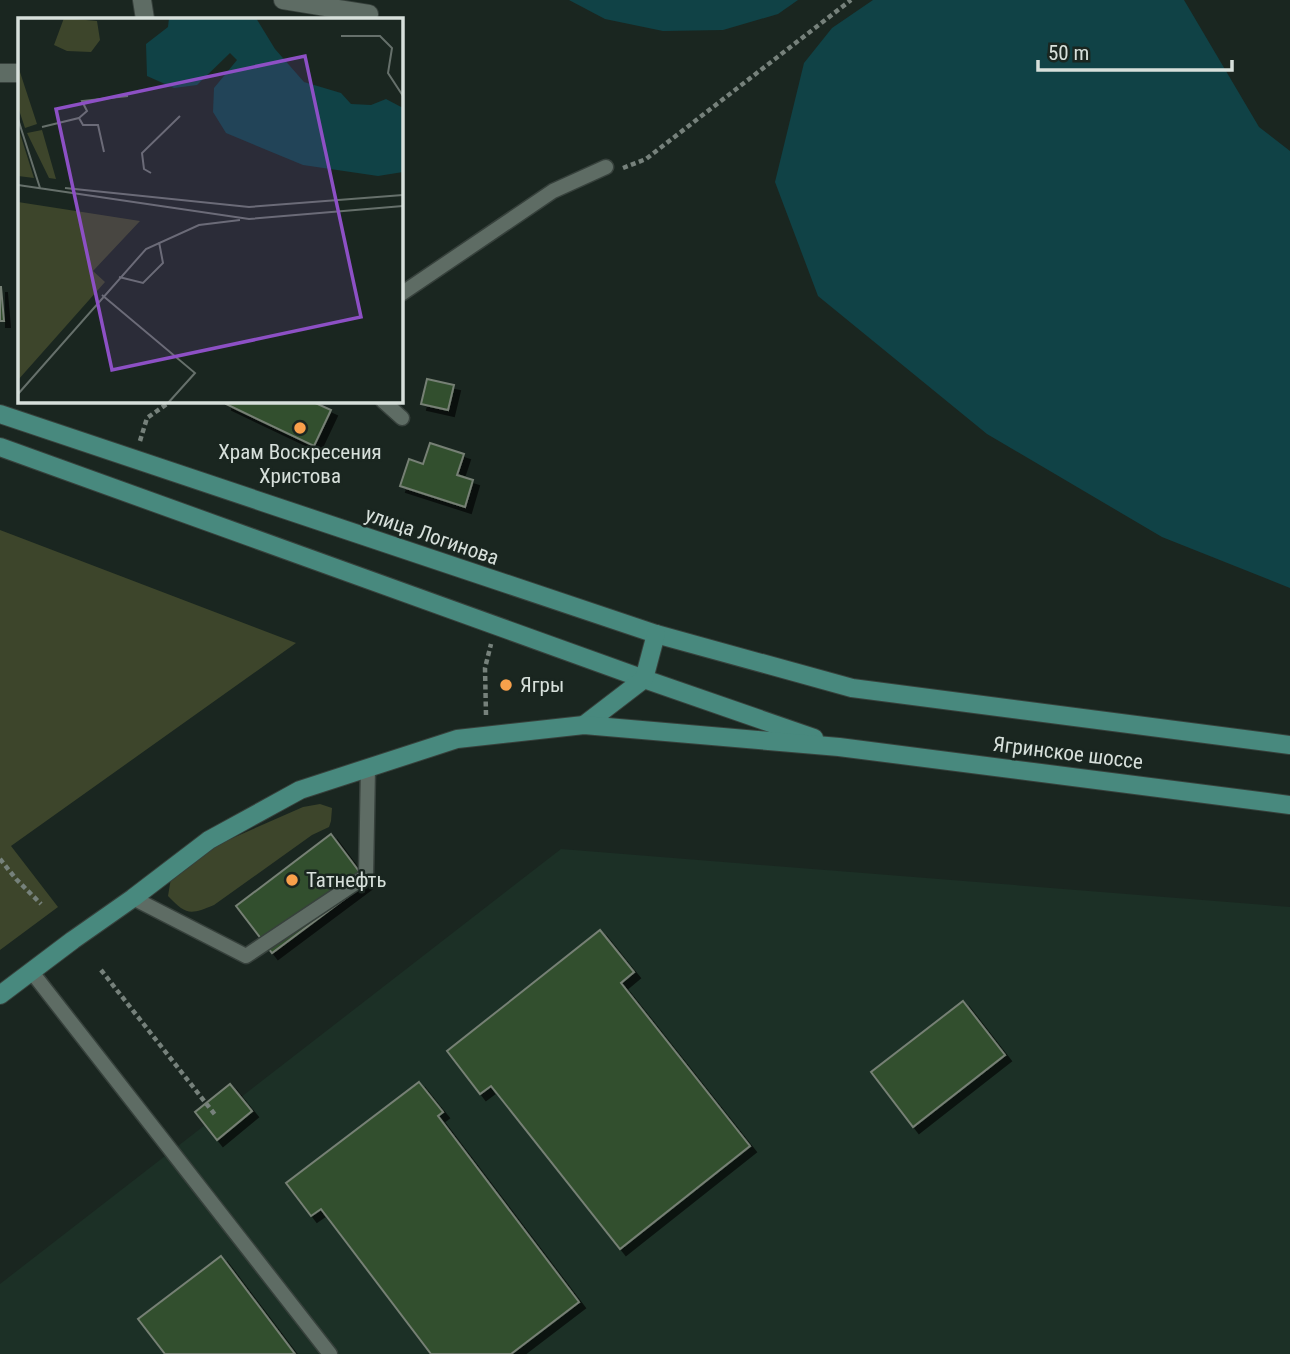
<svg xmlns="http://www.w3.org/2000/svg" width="1290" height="1354" viewBox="0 0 1290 1354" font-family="'Roboto Condensed',sans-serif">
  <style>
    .built { fill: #1c3026 }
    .green { fill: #3d452b }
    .water { fill: #104246 }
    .building { fill: #324f2e; stroke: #768074; stroke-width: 2; filter: url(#shadow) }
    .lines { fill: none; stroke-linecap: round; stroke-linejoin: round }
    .lane-casing { stroke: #37413c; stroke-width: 17 }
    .street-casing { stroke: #37413c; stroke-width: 20 }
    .secondary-casing { stroke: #37413c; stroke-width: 20 }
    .path { stroke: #76817b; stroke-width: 4.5; stroke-dasharray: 5 3.5; stroke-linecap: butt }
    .lane { stroke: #5e6c64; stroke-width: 14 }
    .street { stroke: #5e6c64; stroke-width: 18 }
    .secondary { stroke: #48897e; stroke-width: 18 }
    .poi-dot { fill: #f8a04b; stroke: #1a2620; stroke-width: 2.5 }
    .labels { text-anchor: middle; stroke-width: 5; stroke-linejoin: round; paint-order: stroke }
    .poi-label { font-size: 21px; fill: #d7e0db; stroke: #1a2620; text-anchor: start }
    .street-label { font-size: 21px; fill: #d7e0db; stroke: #1a2620 }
    .inset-road { fill: none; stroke: #66706b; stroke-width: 2 }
    .view { fill: #8d50c5; fill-opacity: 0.15; stroke: #8d50c5; stroke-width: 3.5 }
    .inset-edge { fill: none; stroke: #d7e0db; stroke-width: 3.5 }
  </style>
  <defs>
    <filter id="shadow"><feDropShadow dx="6" dy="6" stdDeviation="0" flood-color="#0009"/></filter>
  </defs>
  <rect width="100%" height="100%" fill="#1a2620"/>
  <!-- built -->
  <polygon class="built" points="561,849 1290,907 1290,1354 0,1354 0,1284"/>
  <!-- green -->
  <g class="green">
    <polygon points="0,530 296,643 11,846 58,907 0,950"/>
    <path d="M320,804L332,808L331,821L329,827L312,835L214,905C190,915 186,915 168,896L171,878L210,848L303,807Z"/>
  </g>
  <!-- water -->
  <g class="water">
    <polygon points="569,0 798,0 778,14 723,30 663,31 605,19"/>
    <polygon points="873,0 1184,0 1259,127 1290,151 1290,588 1162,537 987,434 818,296 775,182 804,63 832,28"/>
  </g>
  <!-- building -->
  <g class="building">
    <polygon points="0,287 1,287 4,321 0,321"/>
    <polygon points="427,379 454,385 448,410 421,404"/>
    <polygon points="227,401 311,401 331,410 314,446 226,404"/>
    <polygon points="430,443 464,454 457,475 473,480 465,507 400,486 409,459 423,464"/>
    <polygon points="331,834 367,882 272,953 236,906"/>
    <polygon points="600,930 634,972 621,983 750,1146 620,1249 491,1086 480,1094 447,1051"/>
    <polygon points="963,1001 1005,1055 913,1127 871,1072"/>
    <polygon points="419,1082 443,1112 438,1116 579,1302 511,1354 431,1354 321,1209 311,1216 286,1183"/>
    <polygon points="230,1084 252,1111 217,1140 195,1112"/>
    <polygon points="221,1256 295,1354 165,1354 138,1319"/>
  </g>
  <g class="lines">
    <!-- lane casing -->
    <g class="lane-casing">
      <g id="lane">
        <polyline points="401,294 553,191 606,167"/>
        <polyline points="383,401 402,418"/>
        <polyline points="133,898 246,956 366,876 368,767"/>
        <polyline points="31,971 330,1354"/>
      </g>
    </g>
    <!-- street casing -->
    <g class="street-casing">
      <g id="street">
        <polyline points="142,0 145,19"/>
        <polyline points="283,0 369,14"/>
        <polyline points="0,73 19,73"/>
      </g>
    </g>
    <!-- secondary casing -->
    <g class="secondary-casing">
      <g id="secondary">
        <polyline points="0,414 656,634 852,688 1290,745"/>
        <polyline points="0,447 644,679 814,738"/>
        <polyline points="584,725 644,679 656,634"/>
        <polyline points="0,995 73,940 133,898 209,840 300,790 457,739 584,725 839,747 1290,805"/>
      </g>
    </g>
    <!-- path -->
    <g class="path">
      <polyline points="623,168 646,159 851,0"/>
      <polyline points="140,441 147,418 171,401"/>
      <polyline points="486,715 485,668 491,644"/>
      <polyline points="0,859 16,879 41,904"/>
      <polyline points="101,970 216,1116"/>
    </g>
    <!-- lane -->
    <use href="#lane" class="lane"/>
    <!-- street -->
    <use href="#street" class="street"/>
    <!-- secondary -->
    <use href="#secondary" class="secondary"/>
  </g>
  <!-- markers -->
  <g class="poi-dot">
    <circle cx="300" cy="428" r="7"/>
    <circle cx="506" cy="685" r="7"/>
    <circle cx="292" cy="880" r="7"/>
  </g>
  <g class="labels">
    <!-- poi labels -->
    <g class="poi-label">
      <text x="300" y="459" text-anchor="middle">Храм Воскресения<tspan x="300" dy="24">Христова</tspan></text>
      <text x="520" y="692">Ягры</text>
      <text x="306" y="887">Татнефть</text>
    </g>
    <!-- street labels -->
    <g class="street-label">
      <text transform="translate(432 536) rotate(19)" y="7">улица Логинова</text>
      <text transform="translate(1068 753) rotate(7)" y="7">Ягринское шоссе</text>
    </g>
  </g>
  <!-- overview -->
  <g transform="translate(18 18)">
    <rect width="385" height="385" fill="#1a2620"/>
    <path d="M46,0L79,3L82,22L73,34L49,33L36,27ZM0,48L19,106L7,110L0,89ZM0,109L16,160L0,158ZM24,112L38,161L31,160L9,115ZM0,184L122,203L75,253L87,264L0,362Z" fill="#3d452b"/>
    <path d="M151,0H238L257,31L286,64L323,75L333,86L353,87L368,81L385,90V154L360,158L285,147L208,115L195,94L196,70L219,42L212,35L179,67L156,70L129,58L128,26L150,9Z" fill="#104246"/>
    <path class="inset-road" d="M323,18H362L374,30L370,55L385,78M61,100L69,93L64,83L110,78M0,101L22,170M24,109L61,100L65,107H80L86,134M133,155L126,151L124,135L162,98M0,167L231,201L385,188M47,170L231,189L385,177M101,259L125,265L145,245L141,224M84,277L177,355L150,385M0,376L128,231L181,207L222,202"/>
    <path class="view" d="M287,38L343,299L94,352L38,91Z"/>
    <rect width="385" height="385" class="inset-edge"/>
  </g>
  <!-- scale -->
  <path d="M1038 60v10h194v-10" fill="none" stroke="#d7e0db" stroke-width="3.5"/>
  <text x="1048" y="60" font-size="21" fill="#d7e0db" stroke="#1a2620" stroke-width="5" paint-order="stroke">50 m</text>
</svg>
